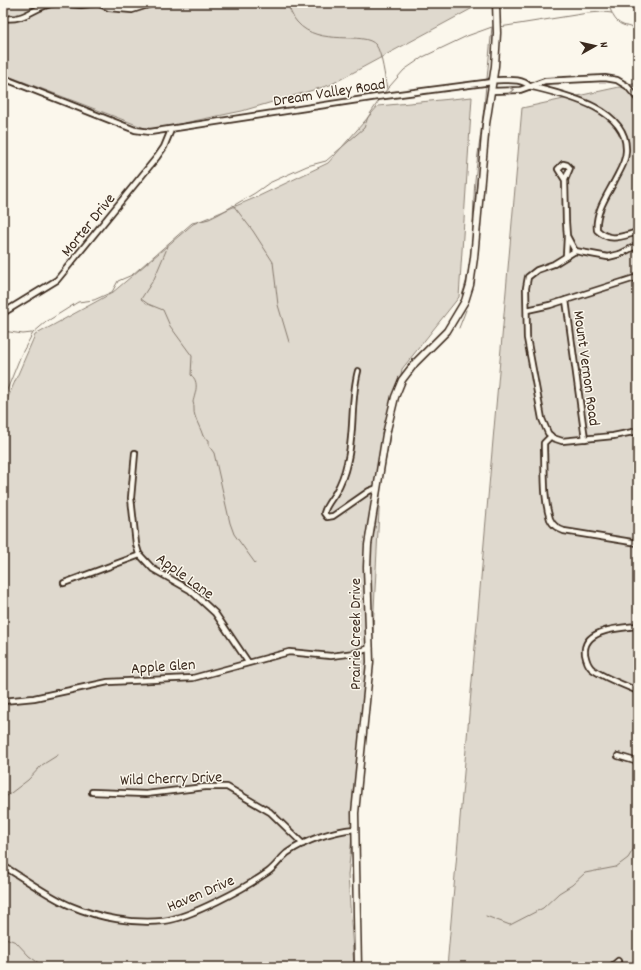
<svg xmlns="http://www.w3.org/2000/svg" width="641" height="970" viewBox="0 0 641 970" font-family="Dekko,sans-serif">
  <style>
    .green { fill: #dfd9ce; stroke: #8d8276 }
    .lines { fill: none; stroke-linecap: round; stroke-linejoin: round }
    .stream { stroke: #85796d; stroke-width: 1 }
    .street-casing { stroke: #3b2a1e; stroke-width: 8 }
    .secondary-casing { stroke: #3b2a1e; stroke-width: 9 }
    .street { stroke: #fbf7ec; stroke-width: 4.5 }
    .secondary { stroke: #fbf7ec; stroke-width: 6 }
    .oneway { stroke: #9b9085 }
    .labels { text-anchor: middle; stroke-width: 3; stroke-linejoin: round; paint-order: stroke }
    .street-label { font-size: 16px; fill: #3b2a1e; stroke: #fbf7ec }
  </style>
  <rect width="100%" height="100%" fill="#fbf7ec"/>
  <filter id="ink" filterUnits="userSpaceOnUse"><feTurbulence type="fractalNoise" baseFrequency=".025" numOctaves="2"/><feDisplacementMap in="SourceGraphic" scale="8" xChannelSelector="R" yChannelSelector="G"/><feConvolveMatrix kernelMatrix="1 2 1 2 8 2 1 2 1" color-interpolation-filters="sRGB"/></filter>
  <g filter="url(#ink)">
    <!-- green -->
    <g class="green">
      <polygon points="3,3 482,3 330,85 242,111 150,130 3,74"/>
      <polygon points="638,83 638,967 447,967 522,108"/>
      <polygon points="472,97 459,297 402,369 380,491 372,649 348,875 354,967 3,967 3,409 35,335 112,293 193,224 257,197 328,163 378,106"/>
    </g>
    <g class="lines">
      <!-- stream -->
      <g class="stream">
        <path d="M287,3C290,9 292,17 297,22C319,48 364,30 376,45C382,53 385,79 387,89"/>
        <path d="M608,3C611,11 614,22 623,25C629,27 633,27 638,32"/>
        <polyline points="500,27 588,13 603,12 612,13"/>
        <polyline points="383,94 404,70 423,57 467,36 492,27 487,79"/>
        <polyline points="233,205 253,231 273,262 278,305 289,342"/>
        <path d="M168,246L154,279L141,299L148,304L163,310L170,326L192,356L191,375C200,382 195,393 193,402C195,407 193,411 195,416C197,423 201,429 203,436L209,440V446L214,453L230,523L234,534L255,563"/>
        <path d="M462,295C475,259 472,218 475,180C478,148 484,117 486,85"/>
        <polyline points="459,328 466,310"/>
        <polyline points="3,331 23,334 32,333"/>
        <polyline points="3,400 21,355 33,333 46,322 78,302 94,300 112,292 118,281 132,275 192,223 209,219 219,214 255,193 269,183 307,166 326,161 364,128 368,117 380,99"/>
        <polyline points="3,799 28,780 42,765 58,755"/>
        <polyline points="486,916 510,925 543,908 559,893 572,885 585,873 616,867 628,858 638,842"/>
        <polyline points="3,937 16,942 29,956 44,967"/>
      </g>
      <!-- street casing -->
      <g class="street-casing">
        <g id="street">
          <polyline points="60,3 81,5 98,3 109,8 132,10 154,3"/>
          <path d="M3,18C25,22 34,6 55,3"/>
          <polyline points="3,78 135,130 150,132 377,97 492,82"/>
          <path d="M492,80C504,81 521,77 529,86C561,94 628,107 626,151C626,162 619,172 614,182C606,197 595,213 597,230C611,243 622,236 638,232"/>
          <polyline points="491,91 520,90 545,81 605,78 617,80 627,86 638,99"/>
          <polyline points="565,180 558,169 563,164 567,165 570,168 565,180 566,222 567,236 575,251"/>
          <polyline points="638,245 620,254 608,257 575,251 554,264 537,270 528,277 526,288 527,338 542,419 548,433 553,438 562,441 613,436 638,431"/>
          <polyline points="566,256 567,237"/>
          <polyline points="566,300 585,439"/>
          <polyline points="527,310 550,305 638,277"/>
          <polyline points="3,313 57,280 157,157 164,147 171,130"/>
          <path d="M358,371C350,401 355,433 347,463C345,472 341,483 336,492C332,499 326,505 324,513L327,517L333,516L369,491L377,488"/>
          <path d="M551,436L544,443V449C545,471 543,498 550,519C553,526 558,529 564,531L638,543"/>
          <polyline points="135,453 131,498 136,544 139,554 153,569 190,590 215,613 248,662"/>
          <polyline points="64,583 140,555"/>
          <path d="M638,626C620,628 582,629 585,654C586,659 587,664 591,668C598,675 628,687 638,691"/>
          <polyline points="3,701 34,698 108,682 193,678 289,652 331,656 355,653 370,648"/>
          <polyline points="618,756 638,762"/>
          <polyline points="92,792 146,794 205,787 227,787 270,812 303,844"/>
          <path d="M3,866C24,878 49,897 71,906C99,918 134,924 163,921C190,918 245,888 268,872C275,867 280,859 287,853C305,840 333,831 355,829"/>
          <polyline points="611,967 618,961"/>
        </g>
      </g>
      <!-- secondary casing -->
      <g class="secondary-casing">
        <polyline id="secondary" points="358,967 355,813 370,662 367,567 368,545 386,434 395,397 402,380 415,363 447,331 465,301 470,285 474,258 486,124 495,66 497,33 496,3"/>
      </g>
      <!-- street -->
      <use href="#street" class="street"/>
      <!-- secondary -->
      <use href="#secondary" class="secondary"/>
    </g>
    <!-- one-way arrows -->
    <defs><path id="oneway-chevron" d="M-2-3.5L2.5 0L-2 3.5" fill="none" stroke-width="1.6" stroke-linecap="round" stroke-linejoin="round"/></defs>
    <use class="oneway" href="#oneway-chevron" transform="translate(511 90)"/>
  </g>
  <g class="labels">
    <!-- street labels -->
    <g class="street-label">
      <text transform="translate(329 91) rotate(-9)" y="6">Dream Valley Road</text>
      <text transform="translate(87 224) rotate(-51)" y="6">Morter Drive</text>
      <text transform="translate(588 368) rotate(82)" y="6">Mount Vernon Road</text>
      <text transform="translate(186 575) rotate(36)" y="6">Apple Lane</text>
      <text transform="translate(354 634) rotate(-90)" y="6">Prairie Creek Drive</text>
      <text transform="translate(163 665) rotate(-4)" y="6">Apple Glen</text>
      <text transform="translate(171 777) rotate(-2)" y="6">Wild Cherry Drive</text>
      <text transform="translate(200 892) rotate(-23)" y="6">Haven Drive</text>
    </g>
  </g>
  <!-- margin -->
  <rect width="641" height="970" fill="none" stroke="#fbf7ec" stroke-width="16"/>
  <rect x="8" y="8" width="625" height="954" fill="none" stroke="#3b2a1e" stroke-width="1.5" filter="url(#ink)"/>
  <!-- north arrow -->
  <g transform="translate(595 46) rotate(82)" stroke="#fbf7ec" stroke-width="3" paint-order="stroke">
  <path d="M0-3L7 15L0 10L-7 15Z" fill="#3b2a1e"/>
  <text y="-6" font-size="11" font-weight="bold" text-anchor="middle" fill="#3b2a1e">N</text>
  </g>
</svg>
